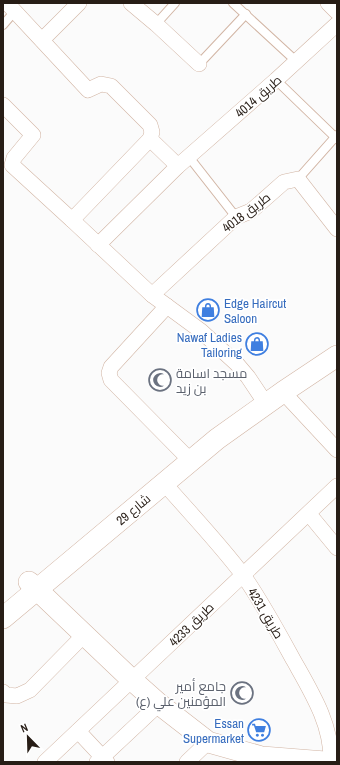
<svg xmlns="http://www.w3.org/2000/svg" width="340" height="765" viewBox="0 0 340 765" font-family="'Archivo Narrow',Cairo,sans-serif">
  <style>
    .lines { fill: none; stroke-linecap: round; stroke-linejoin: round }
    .lane-casing { stroke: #d2b5a4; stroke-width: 10 }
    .street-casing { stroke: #d2b5a4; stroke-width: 16 }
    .secondary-casing { stroke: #d2b5a4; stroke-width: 22 }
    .lane { stroke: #fff; stroke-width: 8 }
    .street { stroke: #fff; stroke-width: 15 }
    .secondary { stroke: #fff; stroke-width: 21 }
    .labels { text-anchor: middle; stroke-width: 3.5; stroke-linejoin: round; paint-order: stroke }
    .street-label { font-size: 13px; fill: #271d16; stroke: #fff }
    .shop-label { font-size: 13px; fill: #366cbe; stroke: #fff; text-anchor: end }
    .worship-label { font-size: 13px; fill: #5b616d; stroke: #fff; text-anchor: start }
  </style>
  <rect width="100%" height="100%" fill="#fbfbfb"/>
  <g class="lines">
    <!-- lane casing -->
    <g class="lane-casing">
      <g id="lane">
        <polyline points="233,3 297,62"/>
        <polyline points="156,24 175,3"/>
        <polyline points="3,25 15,11"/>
        <polyline points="199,64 246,14"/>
        <polyline points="276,80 337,139"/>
        <polyline points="189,157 236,217"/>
        <polyline points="298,179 337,135"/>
      </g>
    </g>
    <!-- street casing -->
    <g class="street-casing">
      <g id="street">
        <polyline points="7,3 88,90 101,84 111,86 150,125 152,132 150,139 72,220 152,295 201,331 237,364 248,377 266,404"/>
        <polyline points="131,3 156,24 199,64"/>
        <polyline points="328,3 337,12"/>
        <polyline points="42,40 79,3"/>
        <polyline points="3,105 33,135 14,158 12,165 72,220"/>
        <polyline points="178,166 276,80 337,24"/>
        <polyline points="98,245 178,166 150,139"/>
        <polyline points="152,295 236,217 251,211 284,182 298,179 337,229"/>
        <polyline points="167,306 111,367 109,373 111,380 184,454"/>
        <polyline points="283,392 337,450"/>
        <path d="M164,483C190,513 219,543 243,575C262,602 278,632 294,661C312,693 332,725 331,762"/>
        <polyline points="309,514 337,548"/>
        <polyline points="3,692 6,695 17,696 30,690 85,634"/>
        <polyline points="78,731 107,762"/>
        <polyline points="45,762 337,486"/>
        <polyline points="97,762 159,704"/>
        <polyline points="187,762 208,742"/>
      </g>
    </g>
    <!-- secondary casing -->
    <g class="secondary-casing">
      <g id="secondary">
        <polyline points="29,582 132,680 159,704 208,742 262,757 325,762"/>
        <polyline points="3,618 217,439 283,392 337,356"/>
      </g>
    </g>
    <!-- lane -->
    <use href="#lane" class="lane"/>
    <!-- street -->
    <use href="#street" class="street"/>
    <!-- secondary -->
    <use href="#secondary" class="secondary"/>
  </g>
  <!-- icons -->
  <defs>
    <g id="shop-ring" transform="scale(1.15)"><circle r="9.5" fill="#fff" stroke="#3f7fe0" stroke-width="1.5"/><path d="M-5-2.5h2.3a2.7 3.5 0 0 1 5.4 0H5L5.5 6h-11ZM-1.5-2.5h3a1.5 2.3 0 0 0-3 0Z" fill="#3f7fe0"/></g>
    <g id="mosque-ring" transform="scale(1.15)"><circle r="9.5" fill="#fff" stroke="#6b7280" stroke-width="1.5"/><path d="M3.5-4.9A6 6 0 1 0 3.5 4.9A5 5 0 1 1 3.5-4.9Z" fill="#6b7280"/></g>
    <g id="supermarket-ring" transform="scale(1.15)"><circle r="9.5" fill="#fff" stroke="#3f7fe0" stroke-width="1.5"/><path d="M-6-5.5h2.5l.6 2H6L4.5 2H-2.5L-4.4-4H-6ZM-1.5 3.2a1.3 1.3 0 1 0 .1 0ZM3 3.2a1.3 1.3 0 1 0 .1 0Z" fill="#3f7fe0"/></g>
  </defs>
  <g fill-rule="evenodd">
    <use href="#shop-ring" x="208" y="310"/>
    <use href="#shop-ring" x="257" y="344"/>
    <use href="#mosque-ring" x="160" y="380"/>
    <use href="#mosque-ring" x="242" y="693"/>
    <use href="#supermarket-ring" x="259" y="730"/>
  </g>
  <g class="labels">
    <!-- street labels -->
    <g class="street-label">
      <text transform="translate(258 96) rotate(-41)" y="5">طريق 4014</text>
      <text transform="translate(246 212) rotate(-37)" y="5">طريق 4018</text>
      <text transform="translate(133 509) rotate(-40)" y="5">شارع 29</text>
      <text transform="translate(266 613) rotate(59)" y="5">طريق 4231</text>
      <text transform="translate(191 624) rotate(-44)" y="5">طريق 4233</text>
    </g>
    <!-- shop labels -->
    <g class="shop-label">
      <text x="224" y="308" text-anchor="start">Edge Haircut<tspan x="224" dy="15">Saloon</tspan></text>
      <text x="242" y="342">Nawaf Ladies<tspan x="242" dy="15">Tailoring</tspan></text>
      <text x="244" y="728">Essan<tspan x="244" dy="15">Supermarket</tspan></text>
    </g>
    <!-- worship labels -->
    <g class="worship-label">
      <text x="176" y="378">مسجد اسامة<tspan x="176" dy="15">بن زيد</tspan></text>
      <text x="226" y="691" text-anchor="end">جامع أمير<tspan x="226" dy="15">المؤمنين علي (ع)</tspan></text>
    </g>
  </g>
  <!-- border -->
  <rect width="340" height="765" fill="none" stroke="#271d16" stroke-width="8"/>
  <!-- north arrow -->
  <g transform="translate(28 737) rotate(337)" stroke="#ffffff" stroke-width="3" paint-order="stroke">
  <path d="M0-3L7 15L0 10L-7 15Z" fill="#271d16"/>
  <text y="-6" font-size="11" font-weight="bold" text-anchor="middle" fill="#271d16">N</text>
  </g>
</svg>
